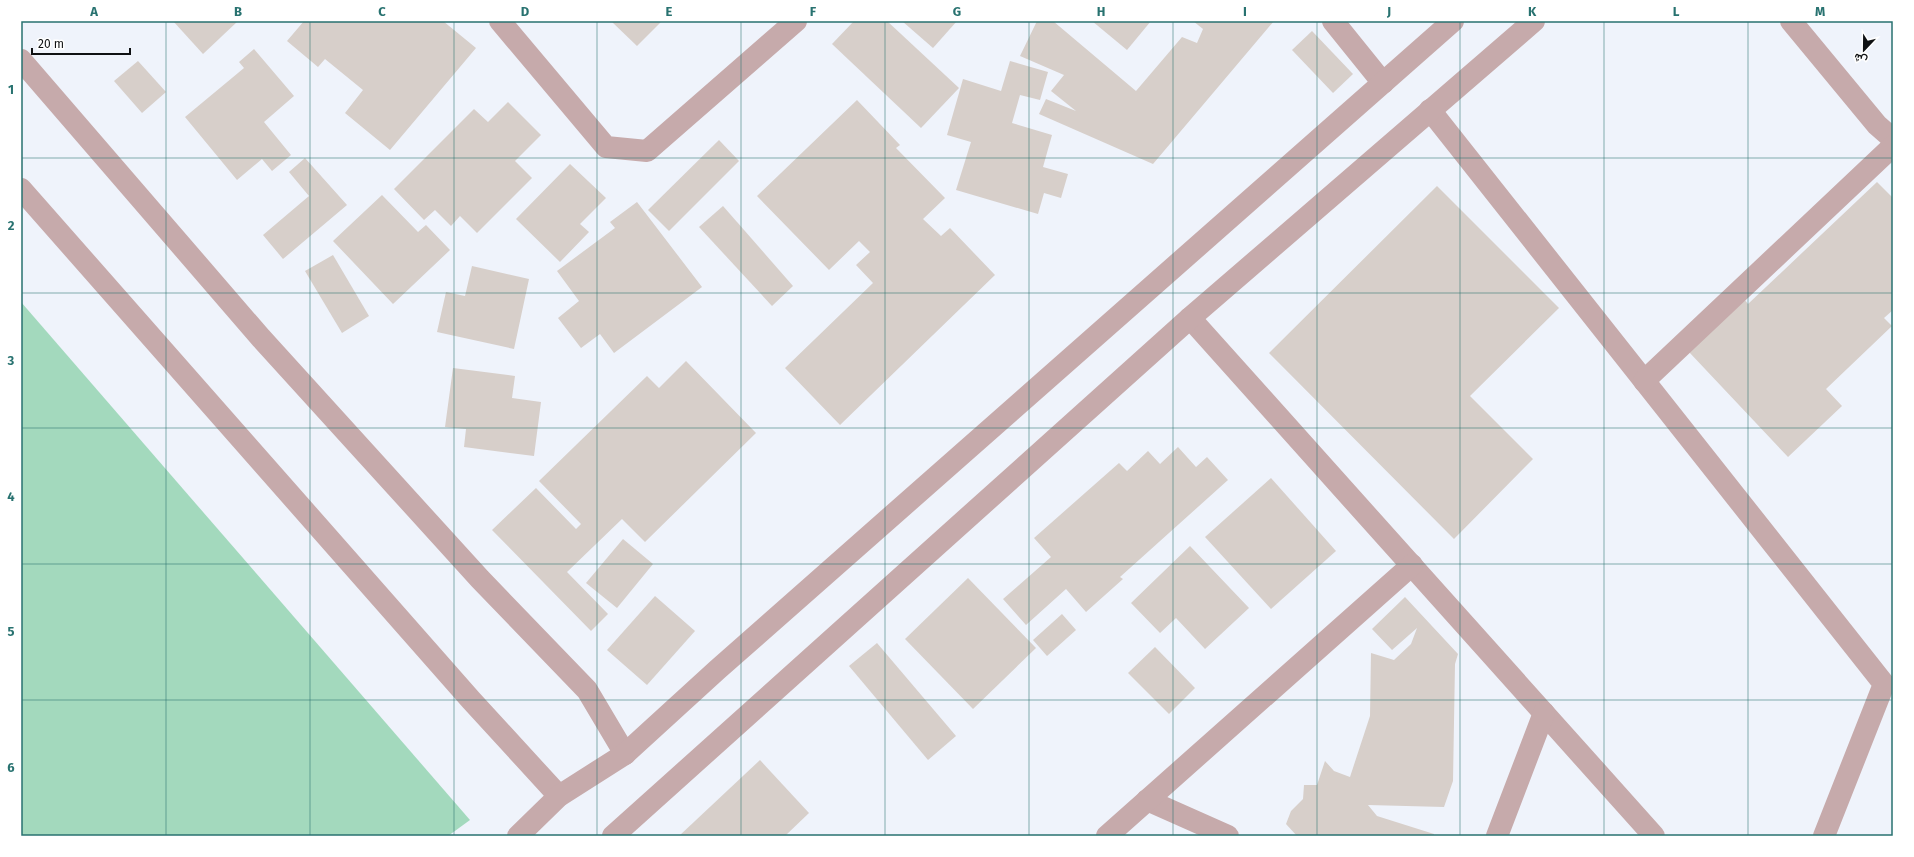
<svg xmlns="http://www.w3.org/2000/svg" width="1914" height="857" viewBox="0 0 1914 857" font-family="'Fira Sans',Vazirmatn,sans-serif">
  <style>
    .green { fill: #a3d9bd }
    .building { fill: #d7cfca }
    .lines { fill: none; stroke-linecap: round; stroke-linejoin: round }
    .minor { stroke: #c6aaab; stroke-width: 22 }
    .tertiary { stroke: #c6aaab; stroke-width: 22 }
    .grid { fill: none; stroke: #287270; stroke-width: 1; stroke-opacity: 0.55 }
    .neatline { fill: none; stroke: #287270; stroke-width: 1.5 }
    .grid-label { font-size: 13px; text-anchor: middle; font-weight: bold; fill: #287270 }
  </style>
  <rect width="100%" height="100%" fill="#eff3fb"/>
  <!-- green -->
  <polygon class="green" points="21,302 470,820 448,836 21,836"/>
  <!-- building -->
  <g class="building">
    <polygon points="173,21 238,21 203,54"/>
    <polygon points="304,21 443,21 476,48 390,150 345,113 363,90 325,59 318,67 287,41"/>
    <polygon points="611,21 662,21 637,46"/>
    <polygon points="854,21 887,21 959,88 921,128 832,44"/>
    <polygon points="902,21 957,21 933,48"/>
    <polygon points="1037,21 1053,21 1136,91 1182,37 1197,43 1203,29 1193,21 1274,21 1153,164 1039,114 1046,99 1076,111 1051,91 1064,75 1020,56"/>
    <polygon points="1092,21 1151,21 1127,50"/>
    <polygon points="1312,31 1353,74 1333,93 1292,50"/>
    <polygon points="254,49 294,96 264,122 291,155 272,171 262,159 237,180 185,117 244,68 239,62"/>
    <polygon points="138,61 166,92 142,113 114,81"/>
    <polygon points="1010,61 1048,72 1040,100 1020,95 1012,123 1052,135 1043,167 1068,174 1061,198 1044,193 1038,214 956,190 971,142 947,135 963,79 1001,91"/>
    <polygon points="857,100 900,145 896,148 945,198 923,219 941,236 950,228 995,275 840,425 785,368 873,283 856,265 870,252 859,241 829,270 757,196"/>
    <polygon points="508,102 541,135 515,161 532,178 477,233 460,216 451,226 435,210 424,220 394,189 474,109 488,122"/>
    <polygon points="719,140 739,161 669,231 648,210"/>
    <polygon points="305,158 347,205 283,259 263,235 309,196 289,172"/>
    <polygon points="570,164 606,198 580,224 589,232 560,262 516,219"/>
    <polygon points="1877,182 1893,198 1893,310 1884,318 1892,326 1826,389 1842,406 1788,457 1689,352 1745,300 1748,304"/>
    <polygon points="1437,186 1559,308 1470,396 1533,459 1454,539 1269,353"/>
    <polygon points="382,195 418,232 426,225 450,250 393,304 333,241"/>
    <polygon points="637,202 702,287 614,353 600,334 581,348 558,318 579,301 557,271 615,228 610,222"/>
    <polygon points="723,206 793,286 772,306 699,227"/>
    <polygon points="333,255 369,316 342,333 305,271"/>
    <polygon points="472,266 529,279 514,349 437,332 446,292 465,296"/>
    <polygon points="686,361 756,433 645,542 622,519 567,572 608,614 591,631 492,530 536,488 576,529 581,524 539,481 647,376 659,388"/>
    <polygon points="453,368 515,376 512,398 541,402 534,456 464,447 466,429 445,427"/>
    <polygon points="1178,447 1196,467 1207,457 1228,480 1120,577 1123,579 1086,612 1066,589 1026,625 1003,599 1051,557 1034,538 1119,463 1127,471 1148,451 1160,464"/>
    <polygon points="1271,478 1336,551 1271,609 1205,537"/>
    <polygon points="623,539 653,564 617,608 586,583"/>
    <polygon points="1190,546 1249,608 1205,649 1176,618 1160,633 1131,603"/>
    <polygon points="968,578 1036,648 973,709 905,639"/>
    <polygon points="655,596 695,631 647,685 607,650"/>
    <polygon points="1405,597 1458,654 1455,664 1453,781 1444,807 1368,805 1377,816 1434,834 1434,836 1297,836 1286,824 1291,811 1303,799 1304,785 1317,785 1325,761 1334,771 1350,777 1370,716 1371,653 1394,660 1411,644 1417,628 1392,650 1372,629"/>
    <polygon points="1062,614 1076,630 1047,656 1033,640"/>
    <polygon points="877,643 956,736 928,760 849,666"/>
    <polygon points="1155,647 1195,688 1169,714 1128,673"/>
    <polygon points="760,760 809,813 785,836 679,836"/>
  </g>
  <g class="lines">
    <!-- minor -->
    <g class="minor">
      <polyline points="500,21 606,147 647,151 796,21"/>
      <polyline points="1333,21 1383,83"/>
      <polyline points="1791,21 1877,125 1893,139"/>
      <polyline points="1430,110 1884,684 1824,836"/>
      <polyline points="1190,318 1654,836"/>
      <polyline points="1644,381 1893,146"/>
      <polyline points="1147,800 1228,836"/>
      <polyline points="1107,836 1412,565"/>
      <polyline points="1497,836 1544,713"/>
    </g>
    <!-- tertiary -->
    <g class="tertiary">
      <polyline points="21,60 261,338 480,579 587,690 625,754"/>
      <polyline points="21,189 471,700 559,796"/>
      <polyline points="518,836 559,796 625,754 717,670 1453,21"/>
      <polyline points="613,836 1190,318 1534,21"/>
    </g>
  </g>
  <!-- grid -->
  <path class="grid" d="M166,21V836M310,21V836M454,21V836M597,21V836M741,21V836M885,21V836M1029,21V836M1173,21V836M1317,21V836M1460,21V836M1604,21V836M1748,21V836M21,158H1893M21,293H1893M21,428H1893M21,564H1893M21,700H1893"/>
  <!-- border -->
  <rect width="1914" height="857" fill="none" stroke="#ffffff" stroke-width="44"/>
  <!-- north arrow -->
  <g transform="translate(1864 50) rotate(202)" stroke="#ffffff" stroke-width="3" paint-order="stroke">
  <path d="M0-3L7 15L0 10L-7 15Z" fill="#0f1113"/>
  <text y="-6" font-size="11" font-weight="bold" text-anchor="middle" fill="#0f1113">ش</text>
  </g>
  <!-- scale -->
  <path d="M32 48v6h98v-6" fill="none" stroke="#0f1113" stroke-width="2"/>
  <text x="38" y="48" font-size="12" fill="#0f1113" stroke="#ffffff" stroke-width="3" paint-order="stroke">20 m</text>
  <rect x="22" y="22" width="1870" height="813" class="neatline"/>
  <g class="grid-label">
    <text x="94" y="16">A</text>
    <text x="238" y="16">B</text>
    <text x="382" y="16">C</text>
    <text x="525" y="16">D</text>
    <text x="669" y="16">E</text>
    <text x="813" y="16">F</text>
    <text x="957" y="16">G</text>
    <text x="1101" y="16">H</text>
    <text x="1245" y="16">I</text>
    <text x="1389" y="16">J</text>
    <text x="1532" y="16">K</text>
    <text x="1676" y="16">L</text>
    <text x="1820" y="16">M</text>
    <text x="11" y="94">1</text>
    <text x="11" y="230">2</text>
    <text x="11" y="365">3</text>
    <text x="11" y="501">4</text>
    <text x="11" y="636">5</text>
    <text x="11" y="772">6</text>
  </g>
</svg>
